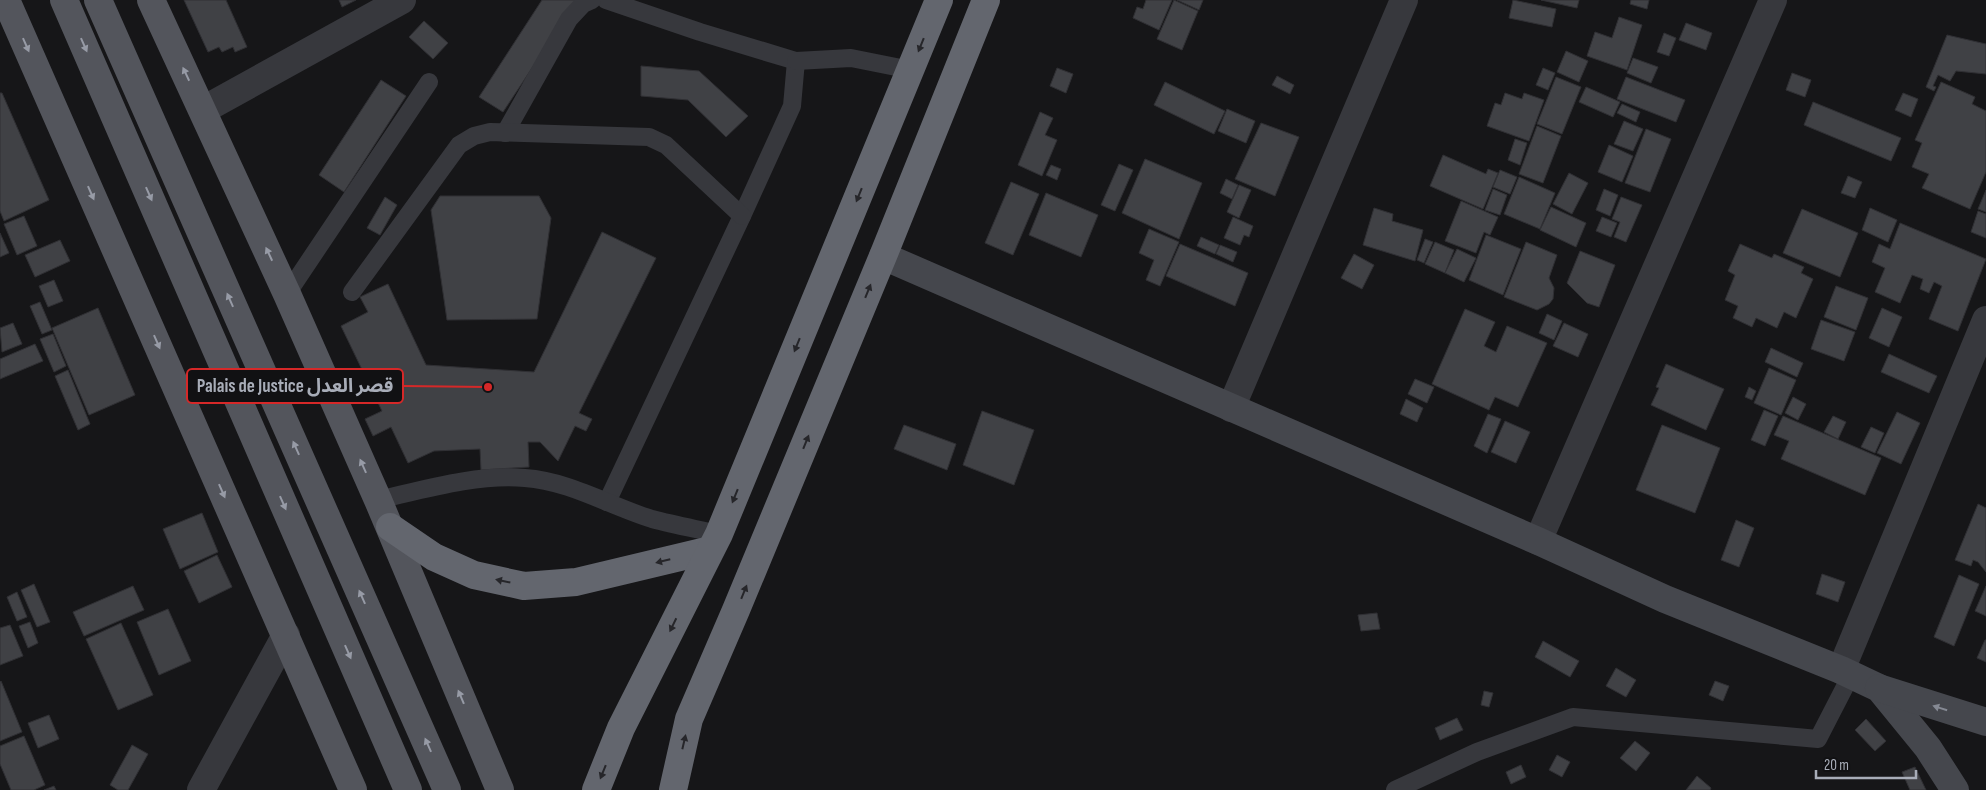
<svg xmlns="http://www.w3.org/2000/svg" width="1986" height="790" viewBox="0 0 1986 790" font-family="'Sofia Sans Condensed','Noto Sans Arabic',sans-serif">
  <style>
    .building { fill: #404145; stroke: #303034 }
    .lines { fill: none; stroke-linecap: round; stroke-linejoin: round }
    .lane { stroke: #37383d; stroke-width: 18 }
    .street { stroke: #37383d; stroke-width: 28 }
    .secondary { stroke: #45474d; stroke-width: 28 }
    .primary { stroke: #53555c; stroke-width: 28 }
    .highway { stroke: #63666e; stroke-width: 28 }
    .oneway { fill: #979ba6 }
    .oneway2 { fill: #26262a }
    .oneway3 { fill: #858993 }
    .leader { fill: none; stroke: #d62828; stroke-width: 2 }
    .callout-dot { fill: #d62828; stroke: #111113; stroke-width: 2 }
    .callout { fill: #111113; stroke: #d62828; stroke-width: 2 }
    .callout-label { font-size: 19px; text-anchor: middle; font-weight: bold; fill: #a8adb8 }
  </style>
  <rect width="100%" height="100%" fill="#161618"/>
  <!-- building -->
  <g class="building">
    <polygon points="184,0 226,0 247,47 235,52 233,47 222,52 219,47 208,52"/>
    <polygon points="339,0 356,0 342,7"/>
    <polygon points="542,0 577,0 503,112 479,97"/>
    <polygon points="1146,0 1172,0 1159,30 1133,18 1137,7 1143,9"/>
    <polygon points="1174,0 1198,11 1182,50 1157,39"/>
    <polygon points="1177,0 1203,0 1199,10"/>
    <polygon points="1513,0 1556,9 1552,27 1509,18"/>
    <polygon points="1541,0 1579,0 1577,8"/>
    <polygon points="1631,0 1649,0 1647,9 1630,4"/>
    <polygon points="1619,17 1642,25 1627,70 1587,56 1595,32 1612,38"/>
    <polygon points="424,21 448,43 433,59 409,37"/>
    <polygon points="1686,23 1712,33 1706,50 1679,40"/>
    <polygon points="1664,33 1676,38 1669,56 1657,52"/>
    <polygon points="1947,35 1986,44 1986,74 1956,71 1950,81 1938,75 1933,86 1936,87 1934,91 1926,87"/>
    <polygon points="1566,51 1588,61 1579,82 1557,72"/>
    <polygon points="1633,58 1658,67 1651,83 1627,73"/>
    <polygon points="641,66 699,71 748,116 726,137 688,100 641,96"/>
    <polygon points="1057,68 1073,74 1066,93 1050,86"/>
    <polygon points="1543,68 1555,73 1548,90 1536,85"/>
    <polygon points="1792,73 1811,80 1805,97 1786,90"/>
    <polygon points="1277,76 1294,85 1290,94 1272,85"/>
    <polygon points="1556,77 1581,87 1562,134 1537,124"/>
    <polygon points="1626,77 1685,100 1676,122 1617,99"/>
    <polygon points="381,80 406,96 344,192 319,175"/>
    <polygon points="1165,82 1225,111 1214,134 1154,105"/>
    <polygon points="1941,82 1975,97 1972,104 1986,111 1986,172 1970,209 1922,188 1929,174 1912,167 1922,143 1915,140"/>
    <polygon points="1586,87 1620,102 1613,117 1579,102"/>
    <polygon points="0,93 2,93 49,200 4,221 0,211"/>
    <polygon points="1505,93 1522,99 1524,93 1544,100 1529,141 1487,126 1495,103 1501,105"/>
    <polygon points="1903,93 1918,99 1911,117 1895,110"/>
    <polygon points="1813,102 1901,138 1891,161 1804,125"/>
    <polygon points="1622,104 1640,112 1636,122 1617,113"/>
    <polygon points="1227,109 1255,121 1246,143 1218,131"/>
    <polygon points="1040,112 1053,118 1045,135 1057,140 1042,176 1018,165"/>
    <polygon points="1624,121 1643,129 1633,151 1614,144"/>
    <polygon points="1261,123 1299,137 1275,196 1235,179"/>
    <polygon points="1537,126 1561,136 1543,183 1519,174"/>
    <polygon points="1646,129 1671,139 1650,192 1625,183"/>
    <polygon points="1515,139 1527,143 1520,165 1508,160"/>
    <polygon points="1609,145 1633,156 1622,182 1598,172"/>
    <polygon points="1443,155 1486,174 1488,169 1498,173 1483,209 1430,186"/>
    <polygon points="1145,159 1202,183 1179,239 1122,213"/>
    <polygon points="1119,164 1133,170 1115,211 1101,205"/>
    <polygon points="1051,165 1061,169 1057,180 1046,175"/>
    <polygon points="1500,170 1517,177 1510,194 1493,187"/>
    <polygon points="1569,173 1588,183 1572,214 1553,204"/>
    <polygon points="1848,176 1862,182 1855,198 1841,193"/>
    <polygon points="1519,177 1555,193 1540,229 1504,214"/>
    <polygon points="1226,179 1238,185 1232,199 1220,193"/>
    <polygon points="1011,182 1039,194 1013,255 985,243"/>
    <polygon points="1239,185 1251,190 1239,218 1227,212"/>
    <polygon points="1493,189 1507,195 1500,215 1485,210"/>
    <polygon points="1604,189 1618,195 1610,216 1596,210"/>
    <polygon points="1986,190 1986,212 1978,209"/>
    <polygon points="1046,193 1098,215 1081,257 1029,235"/>
    <polygon points="440,196 539,196 551,218 537,319 447,320 431,210"/>
    <polygon points="385,197 397,205 380,235 367,228"/>
    <polygon points="1621,197 1642,205 1626,242 1614,237 1620,222 1612,219"/>
    <polygon points="1461,201 1498,217 1490,235 1484,232 1476,253 1445,241"/>
    <polygon points="1551,207 1586,223 1576,247 1540,230"/>
    <polygon points="1374,208 1393,214 1392,221 1423,230 1415,261 1363,245"/>
    <polygon points="1870,208 1897,220 1888,242 1862,230"/>
    <polygon points="1802,209 1858,233 1840,277 1783,253"/>
    <polygon points="1978,211 1986,214 1986,238 1971,232"/>
    <polygon points="24,216 37,246 17,255 4,224"/>
    <polygon points="1233,217 1253,226 1249,237 1244,235 1240,245 1224,238"/>
    <polygon points="1602,217 1617,223 1611,237 1596,231"/>
    <polygon points="1900,223 1986,259 1958,331 1929,319 1942,286 1934,282 1929,293 1920,289 1923,279 1912,275 1900,303 1875,292 1885,268 1872,262 1879,244 1890,249"/>
    <polygon points="1149,229 1179,242 1160,286 1146,280 1154,260 1139,253"/>
    <polygon points="602,232 656,258 579,413 592,419 586,431 575,426 558,461 540,442 528,442 529,467 481,470 480,449 434,451 408,463 391,427 373,436 365,419 382,411 341,326 368,312 360,297 388,284 426,365 534,372"/>
    <polygon points="0,233 9,253 0,257"/>
    <polygon points="1486,235 1521,249 1503,295 1469,280"/>
    <polygon points="1201,237 1219,245 1215,254 1197,246"/>
    <polygon points="1425,239 1433,242 1424,263 1417,260"/>
    <polygon points="60,240 70,261 35,277 25,255"/>
    <polygon points="1435,242 1454,250 1445,273 1425,264"/>
    <polygon points="1526,242 1557,255 1549,278 1554,288 1553,299 1549,304 1537,310 1504,297"/>
    <polygon points="1180,244 1248,273 1235,306 1166,276"/>
    <polygon points="1740,244 1772,258 1774,254 1804,267 1801,273 1813,279 1796,318 1784,312 1777,328 1756,318 1752,327 1733,318 1738,306 1725,300 1735,275 1728,271"/>
    <polygon points="1220,245 1237,252 1233,262 1216,254"/>
    <polygon points="1457,249 1476,258 1464,282 1445,273"/>
    <polygon points="1580,251 1615,265 1599,307 1587,303 1567,283"/>
    <polygon points="1354,254 1374,265 1362,289 1341,278"/>
    <polygon points="54,280 63,301 48,307 39,286"/>
    <polygon points="1836,286 1868,298 1856,330 1824,317"/>
    <polygon points="40,302 52,330 42,334 30,306"/>
    <polygon points="98,308 135,395 89,415 52,328"/>
    <polygon points="1882,308 1902,317 1889,347 1869,338"/>
    <polygon points="1465,309 1495,322 1484,346 1496,352 1507,326 1547,343 1518,407 1495,397 1489,410 1432,384"/>
    <polygon points="1547,314 1562,321 1554,340 1539,333"/>
    <polygon points="1821,320 1855,332 1844,361 1811,349"/>
    <polygon points="13,323 22,344 2,352 0,328"/>
    <polygon points="1564,323 1588,334 1578,357 1553,346"/>
    <polygon points="53,334 66,366 54,372 40,339"/>
    <polygon points="35,344 43,361 0,379 0,359"/>
    <polygon points="1771,348 1803,363 1797,377 1765,362"/>
    <polygon points="1889,354 1937,376 1929,393 1881,372"/>
    <polygon points="1666,364 1724,389 1706,430 1651,405 1659,388 1656,387"/>
    <polygon points="1769,368 1796,380 1781,415 1754,403"/>
    <polygon points="68,370 90,424 78,430 55,376"/>
    <polygon points="1415,379 1434,387 1427,403 1408,394"/>
    <polygon points="1749,387 1756,391 1752,400 1745,397"/>
    <polygon points="1793,397 1806,404 1798,420 1785,413"/>
    <polygon points="1406,399 1423,408 1417,422 1400,414"/>
    <polygon points="1764,410 1778,416 1765,446 1751,440"/>
    <polygon points="982,411 1034,430 1014,485 963,465"/>
    <polygon points="1897,412 1920,423 1901,464 1877,453"/>
    <polygon points="1488,414 1501,419 1487,453 1474,446"/>
    <polygon points="1783,416 1881,458 1865,495 1781,459 1789,441 1774,435"/>
    <polygon points="1833,416 1846,422 1838,439 1824,432"/>
    <polygon points="1505,421 1530,432 1516,463 1491,452"/>
    <polygon points="904,425 956,444 947,470 894,449"/>
    <polygon points="1662,425 1720,448 1695,513 1636,490"/>
    <polygon points="1871,427 1884,433 1875,453 1861,447"/>
    <polygon points="1978,504 1986,508 1986,572 1978,562 1973,560 1971,566 1955,560"/>
    <polygon points="202,513 218,552 180,569 163,529"/>
    <polygon points="1736,520 1754,528 1739,567 1721,560"/>
    <polygon points="217,555 232,587 199,603 184,571"/>
    <polygon points="1822,574 1845,582 1838,602 1816,594"/>
    <polygon points="1959,575 1979,584 1954,646 1934,637"/>
    <polygon points="34,584 50,622 37,627 21,590"/>
    <polygon points="133,586 144,610 84,636 73,612"/>
    <polygon points="1986,586 1986,616 1975,611"/>
    <polygon points="17,592 27,617 17,621 7,597"/>
    <polygon points="168,609 191,661 159,675 137,622"/>
    <polygon points="1377,613 1380,629 1361,631 1358,615"/>
    <polygon points="30,622 38,643 28,648 19,626"/>
    <polygon points="121,623 153,695 118,710 86,639"/>
    <polygon points="10,625 23,656 0,665 0,628"/>
    <polygon points="1985,640 1986,640 1986,662 1977,658"/>
    <polygon points="1543,641 1579,661 1570,677 1535,657"/>
    <polygon points="1616,668 1636,680 1626,697 1606,686"/>
    <polygon points="1,681 22,732 0,741 0,682"/>
    <polygon points="1715,681 1729,686 1723,701 1709,695"/>
    <polygon points="1484,691 1493,693 1489,707 1481,705"/>
    <polygon points="49,715 59,739 38,748 28,723"/>
    <polygon points="1457,718 1463,730 1440,740 1435,728"/>
    <polygon points="1866,719 1886,741 1875,751 1855,730"/>
    <polygon points="24,736 45,785 34,790 11,790 0,764 0,746"/>
    <polygon points="1635,741 1650,753 1636,771 1620,758"/>
    <polygon points="132,745 148,754 128,790 118,790 110,785"/>
    <polygon points="1557,755 1570,762 1562,777 1549,770"/>
    <polygon points="1521,765 1526,777 1511,784 1506,772"/>
    <polygon points="1915,767 1926,790 1910,790 1902,772"/>
    <polygon points="1697,776 1711,788 1710,790 1686,790"/>
    <polygon points="54,786 56,790 44,790"/>
  </g>
  <g class="lines">
    <!-- lane -->
    <g class="lane">
      <polyline points="606,0 700,32 796,61 792,106 742,216 607,502"/>
      <polyline points="796,61 851,58 911,70"/>
      <polyline points="505,133 569,19 583,4 592,0"/>
      <polyline points="352,292 459,145 474,136 490,132 649,137 666,145 742,216"/>
      <polyline points="287,294 429,82"/>
      <path d="M378,500C426,489 476,474 525,478C569,481 610,506 652,519C674,525 697,529 719,534"/>
      <polyline points="1395,790 1477,752 1573,717 1818,739 1851,675"/>
    </g>
    <!-- street -->
    <g class="street">
      <polyline points="203,110 402,0"/>
      <polyline points="1231,408 1404,0"/>
      <polyline points="1538,541 1773,0"/>
      <polyline points="1841,670 1986,320"/>
      <polyline points="201,790 286,635"/>
    </g>
    <!-- secondary -->
    <g class="secondary">
      <polyline points="883,256 1538,541 1665,599 1841,670 1879,688 1928,748 1955,790"/>
      <polyline points="1879,688 1986,722"/>
    </g>
    <!-- primary -->
    <g class="primary">
      <polyline points="6,0 353,790"/>
      <polyline points="64,0 408,790"/>
      <polyline points="98,0 447,790"/>
      <polyline points="151,0 287,294 378,500 500,790"/>
    </g>
    <!-- highway -->
    <g class="highway">
      <polyline points="390,527 434,557 474,575 524,586 576,582 710,550"/>
      <polyline points="596,790 621,728 719,534 939,0"/>
      <polyline points="673,790 689,719 736,610 883,256 986,0"/>
    </g>
  </g>
  <!-- one-way arrows -->
  <defs><path id="oneway-solid" d="M-6-.8H1V-3.2L6.5 0L1 3.2V.8H-6Z" transform="scale(1.25)"/></defs>
  <g class="oneway">
    <use href="#oneway-solid" transform="translate(26 45) rotate(66)"/>
    <use href="#oneway-solid" transform="translate(84 45) rotate(66)"/>
    <use href="#oneway-solid" transform="translate(186 74) rotate(-115)"/>
    <use href="#oneway-solid" transform="translate(91 193) rotate(66)"/>
    <use href="#oneway-solid" transform="translate(149 194) rotate(66)"/>
    <use href="#oneway-solid" transform="translate(269 254) rotate(-115)"/>
    <use href="#oneway-solid" transform="translate(230 300) rotate(-114)"/>
    <use href="#oneway-solid" transform="translate(157 342) rotate(66)"/>
    <use href="#oneway-solid" transform="translate(296 448) rotate(-114)"/>
    <use href="#oneway-solid" transform="translate(363 466) rotate(-114)"/>
    <use href="#oneway-solid" transform="translate(222 491) rotate(66)"/>
    <use href="#oneway-solid" transform="translate(283 503) rotate(66)"/>
    <use href="#oneway-solid" transform="translate(362 597) rotate(-114)"/>
    <use href="#oneway-solid" transform="translate(348 652) rotate(66)"/>
    <use href="#oneway-solid" transform="translate(461 697) rotate(-113)"/>
    <use href="#oneway-solid" transform="translate(428 745) rotate(-114)"/>
  </g>
  <g class="oneway2">
    <use href="#oneway-solid" transform="translate(921 45) rotate(112)"/>
    <use href="#oneway-solid" transform="translate(859 195) rotate(112)"/>
    <use href="#oneway-solid" transform="translate(868 291) rotate(-68)"/>
    <use href="#oneway-solid" transform="translate(797 345) rotate(112)"/>
    <use href="#oneway-solid" transform="translate(806 442) rotate(-68)"/>
    <use href="#oneway-solid" transform="translate(735 496) rotate(112)"/>
    <use href="#oneway-solid" transform="translate(663 561) rotate(166)"/>
    <use href="#oneway-solid" transform="translate(503 581) rotate(-168)"/>
    <use href="#oneway-solid" transform="translate(744 592) rotate(-68)"/>
    <use href="#oneway-solid" transform="translate(673 625) rotate(116)"/>
    <use href="#oneway-solid" transform="translate(684 742) rotate(-77)"/>
    <use href="#oneway-solid" transform="translate(603 772) rotate(112)"/>
  </g>
  <use class="oneway3" href="#oneway-solid" transform="translate(1940 708) rotate(-162)"/>
  <!-- callouts -->
  <path class="leader" d="M488 387L403 386"/>
  <circle class="callout-dot" cx="488" cy="387" r="5"/>
  <rect class="callout" x="187" y="369" width="216" height="34" rx="5"/>
  <g class="callout-label">
    <text x="295" y="392">Palais de Justice قصر العدل</text>
  </g>
  <!-- scale -->
  <path d="M1816 770v8h100v-8" fill="none" stroke="#a8adb8" stroke-width="2.5"/>
  <text x="1824" y="770" font-size="15" fill="#a8adb8" stroke="#111113" stroke-width="4" paint-order="stroke">20 m</text>
</svg>
